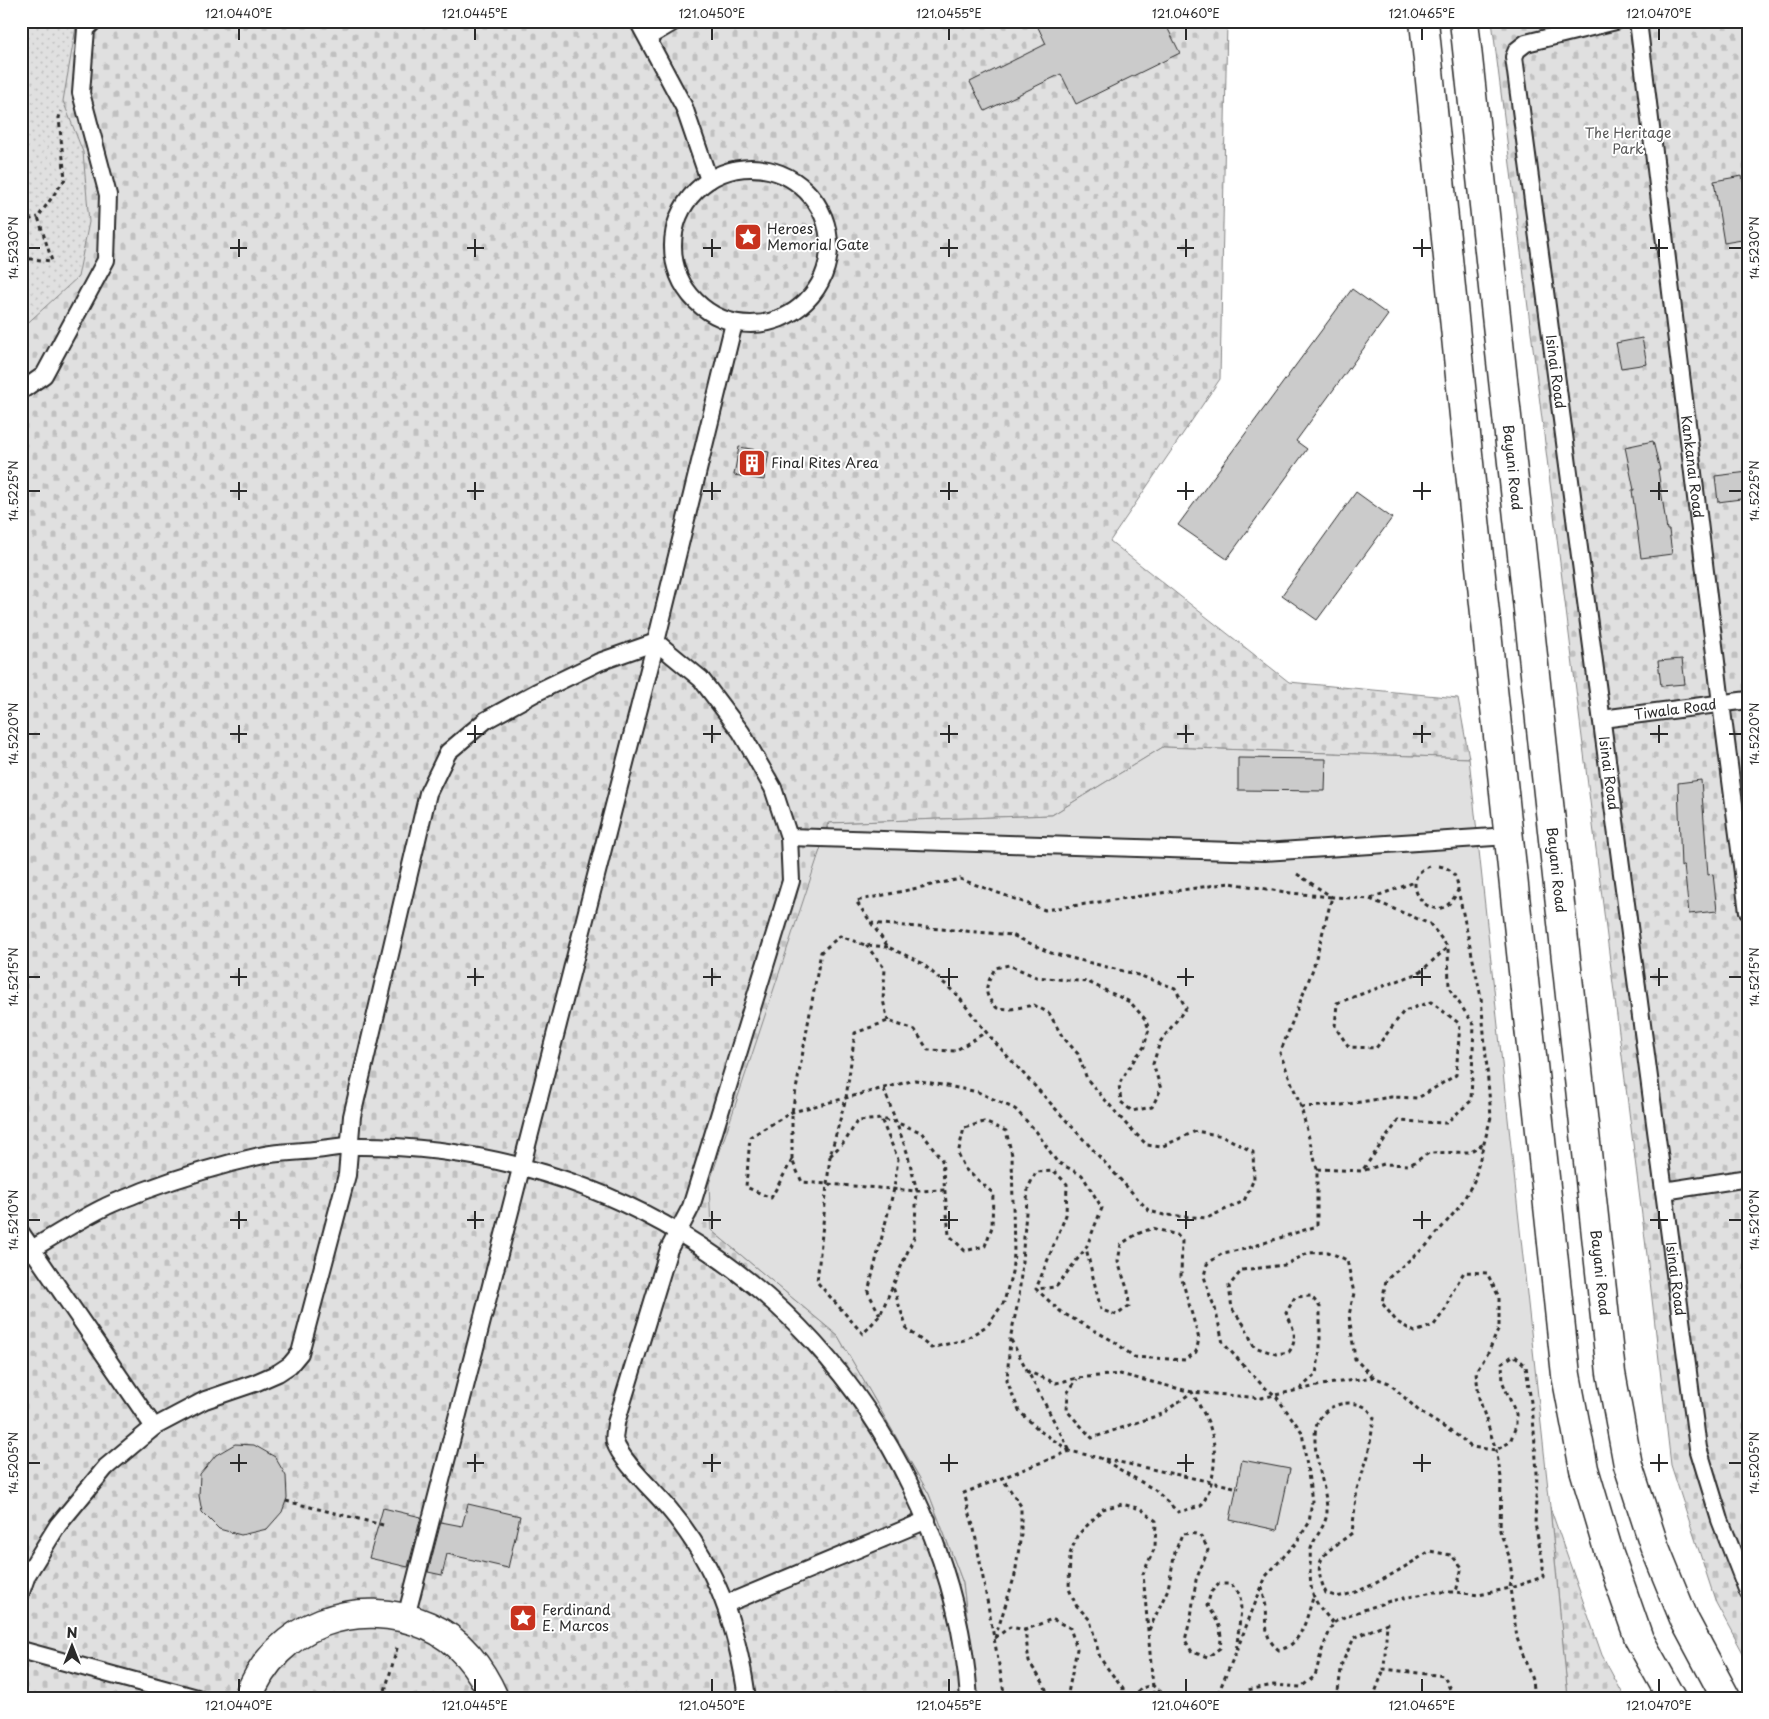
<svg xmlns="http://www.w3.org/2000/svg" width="1769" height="1719" viewBox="0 0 1769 1719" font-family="'Playpen Sans',sans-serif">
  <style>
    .cemetery { fill: url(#cemetery-stones); stroke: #868686 }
    .park { fill: url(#park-dots); stroke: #868686 }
    .pitch { fill: #e0e0e0; stroke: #868686 }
    .building { fill: #cbcbcb; stroke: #2b2b2b }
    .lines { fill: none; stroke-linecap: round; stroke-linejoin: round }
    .lane-casing { stroke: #2b2b2b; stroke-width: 20 }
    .street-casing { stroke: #2b2b2b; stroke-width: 31 }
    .secondary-casing { stroke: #2b2b2b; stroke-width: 31 }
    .path { stroke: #2b2b2b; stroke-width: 3; stroke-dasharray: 4 4; stroke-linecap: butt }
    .lane { stroke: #fff; stroke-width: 16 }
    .street { stroke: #fff; stroke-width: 28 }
    .secondary { stroke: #fff; stroke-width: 28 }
    .ticks { fill: none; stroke: #2b2b2b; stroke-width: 2 }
    .labels { text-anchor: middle; stroke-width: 4; stroke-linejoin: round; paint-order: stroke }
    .park-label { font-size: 14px; fill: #585858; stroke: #fff }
    .poi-label { font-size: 14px; fill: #2b2b2b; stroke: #fff; text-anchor: start }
    .street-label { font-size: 14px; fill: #2b2b2b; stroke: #fff }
    .neatline { fill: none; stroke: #2b2b2b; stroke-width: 2 }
    .ticks-label { font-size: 12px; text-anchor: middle; fill: #2b2b2b }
  </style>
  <defs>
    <pattern id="cemetery-stones" width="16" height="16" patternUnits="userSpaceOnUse" patternTransform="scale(1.25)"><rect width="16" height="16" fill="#e0e0e0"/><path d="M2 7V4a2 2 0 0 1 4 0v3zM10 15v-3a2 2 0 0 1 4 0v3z" fill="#c0c0c0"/></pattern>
    <pattern id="park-dots" width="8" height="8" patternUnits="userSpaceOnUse" patternTransform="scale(1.25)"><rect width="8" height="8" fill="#e0e0e0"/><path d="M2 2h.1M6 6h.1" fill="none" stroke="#c0c0c0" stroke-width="1.8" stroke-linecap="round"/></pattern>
  </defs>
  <rect width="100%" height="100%" fill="#fff"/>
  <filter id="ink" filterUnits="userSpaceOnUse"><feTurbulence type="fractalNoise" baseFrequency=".02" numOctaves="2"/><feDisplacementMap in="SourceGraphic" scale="10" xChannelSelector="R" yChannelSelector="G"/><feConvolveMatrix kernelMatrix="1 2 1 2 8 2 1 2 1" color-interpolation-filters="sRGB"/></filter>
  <g filter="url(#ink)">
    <!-- cemetery -->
    <g class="cemetery">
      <polygon points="21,21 1227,21 1220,379 1110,541 1289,682 1458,698 1469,758 1163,747 1052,815 828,823 711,1230 838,1336 929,1494 963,1583 977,1698 21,1698"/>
      <polygon points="1492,21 1748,21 1748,1662 1716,1603 1671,1465 1647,1255"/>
      <polygon points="1550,1507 1602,1655 1625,1698 1568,1698"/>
    </g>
    <!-- park -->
    <polygon class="park" points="21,21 81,21 76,27 63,101 83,152 89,222 78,277 21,329"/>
    <!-- pitch -->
    <polygon class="pitch" points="1163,747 1469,758 1550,1507 1568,1698 977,1698 963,1583 929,1494 838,1336 711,1230 709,1184 829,823 1052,815"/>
    <!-- building -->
    <g class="building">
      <polygon points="1035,21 1164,21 1180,53 1076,104 1061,74 985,111 970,82 1046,44"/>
      <polygon points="1742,176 1748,203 1748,239 1724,243 1714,181"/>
      <polygon points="1352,289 1388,315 1296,441 1307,449 1227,559 1178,525"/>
      <polygon points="1642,338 1647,364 1621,368 1616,343"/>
      <polygon points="1653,441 1660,470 1658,470 1667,530 1669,530 1672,554 1641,558 1632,490 1634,490 1625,447"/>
      <polygon points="739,447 769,452 764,480 734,475"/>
      <polygon points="1748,472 1748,498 1718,502 1715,476"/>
      <polygon points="1356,492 1392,518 1317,620 1282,595"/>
      <polygon points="1682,659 1685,684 1661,686 1658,661"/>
      <polygon points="1238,758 1326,759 1325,791 1238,790"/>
      <polygon points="1701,780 1708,875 1713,874 1717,911 1689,914 1684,865 1681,867 1678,783"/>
      <polygon points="235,1444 254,1445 275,1457 286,1476 287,1498 282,1512 267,1529 241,1535 219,1529 202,1512 199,1496 200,1474 216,1455"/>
      <polygon points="1242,1460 1290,1469 1277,1530 1230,1520"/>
      <polygon points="468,1504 520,1516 508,1568 447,1554 442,1575 428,1572 441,1522 462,1526"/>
      <polygon points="383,1508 421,1517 408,1567 369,1558"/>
    </g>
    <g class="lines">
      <!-- lane casing -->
      <g class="lane-casing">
        <g id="lane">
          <polyline points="638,21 684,107 709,180"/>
          <path id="s1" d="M1616,21L1526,43L1517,50L1514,57L1698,1448L1720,1520L1748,1592"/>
          <path id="s2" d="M1638,21L1721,703L1748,912"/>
          <polyline points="648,37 675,21"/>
          <circle cx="751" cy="246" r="78"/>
          <polyline points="21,391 44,375 106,260 108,195 81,93 86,29 94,21"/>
          <path id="s3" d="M1602,719L1748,700"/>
          <polyline points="789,837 1264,852 1509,836"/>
          <polyline points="1664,1191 1748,1178"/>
          <polyline points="21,1233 154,1427"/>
          <path d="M21,1257L32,1249C55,1235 79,1220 103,1208C116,1201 130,1197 143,1191C183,1176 223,1164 264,1155C280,1152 298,1152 314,1150C326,1149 339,1146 352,1146C589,1143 808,1271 911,1487C943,1553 964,1624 969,1698"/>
          <path d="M21,1592L27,1575L58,1525L106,1467L154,1427L205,1400L255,1383L278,1373L290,1365L300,1353L347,1175L352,1116L428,793L448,752L486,720L537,692L599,662L656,642L701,679L741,732L773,788L789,837L791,881L691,1207L669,1249L616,1423C616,1428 613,1437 615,1442C620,1460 657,1494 670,1510C717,1566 737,1626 747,1698"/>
          <polyline points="726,1604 927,1520"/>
          <polyline points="406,1617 656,642 734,323"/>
          <polyline points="21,1650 197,1698"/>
        </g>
      </g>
      <!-- street casing -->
      <g class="street-casing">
        <path id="street" d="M248,1698C275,1624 358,1595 428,1626C459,1639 481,1668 494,1698"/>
      </g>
      <!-- secondary casing -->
      <g class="secondary-casing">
        <g id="secondary">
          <polyline points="1424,21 1464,416 1566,1375 1584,1469 1609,1553 1639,1639 1672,1698"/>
          <path id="s4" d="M1464,21L1611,1373L1628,1465L1654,1545L1685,1621L1726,1698"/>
        </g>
      </g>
      <!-- path -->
      <g class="path">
        <polyline points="21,222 38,217"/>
        <polyline points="21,258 52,261 38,217 65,179 59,118 61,111"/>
        <path d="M1430,866C1391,879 1438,938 1458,890"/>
        <path d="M1439,866C1452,868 1458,877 1458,890L1481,997L1491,1117L1474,1181L1460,1206L1426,1246L1386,1280L1382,1303L1397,1322L1415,1332L1434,1325L1445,1310L1451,1294L1464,1272L1487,1273L1499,1297V1328L1488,1353L1476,1372L1479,1398L1496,1450L1501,1477L1500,1531L1509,1556L1512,1576L1510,1588L1517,1638L1532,1680L1534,1698"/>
        <polyline points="1297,874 1332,897 1370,899 1430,924 1448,947 1449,988 1474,1025 1471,1101 1446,1123 1398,1121 1362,1171"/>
        <polyline points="1371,898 1415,882"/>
        <path d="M870,923L1012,935L1051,953L1135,974L1175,988L1186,1008L1160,1042L1153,1064L1161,1089L1152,1107L1132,1111L1121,1102L1119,1084L1136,1057L1144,1047L1149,1029L1145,1019L1130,1002L1088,982L1036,977L1009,965L995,968C986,987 981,992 997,1008L1011,1009L1034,1005L1049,1013L1062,1036L1078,1054L1087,1079L1126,1124L1147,1145L1161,1147L1196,1131L1223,1136L1253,1152L1254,1179L1244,1201L1207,1218L1164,1215L1149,1211L990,1037L957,995L922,963L888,947L856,901L960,879L1045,910L1230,883L1291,893L1332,897L1313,969L1280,1053L1301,1107L1317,1169V1226L1245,1249L1223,1253L1207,1264L1204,1276L1210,1296L1215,1308L1223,1343L1263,1386L1275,1395L1302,1432L1312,1501L1309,1523L1296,1543L1266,1576L1236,1652"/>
        <polyline points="866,945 885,969 883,1000 888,1021"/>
        <polyline points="888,947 865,945 840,936 821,952 792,1112 792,1160 802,1182 917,1191 945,1190"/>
        <polyline points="884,1089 907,1152 917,1191 914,1237 880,1315 863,1334 817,1282 830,1156 846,1098 855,1033 888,1021 915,1030 928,1050 955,1051 986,1032"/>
        <polyline points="1301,1107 1342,1105 1391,1097 1418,1098 1456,1075 1460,1024 1431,1002 1404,1011 1376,1048 1349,1047 1335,1027 1337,1003 1419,973 1448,947"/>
        <polyline points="830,1156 846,1140 857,1121 881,1119 895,1122 921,1132 928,1141 942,1160 949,1235 965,1251 985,1246 992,1227 993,1193 965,1169 958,1154 964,1128 984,1122 1006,1131 1012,1155 1014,1254 1012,1272 1004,1302 988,1325 964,1340 931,1348 907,1329 893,1287"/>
        <polyline points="792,1160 771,1198 746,1187 750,1137 792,1112 915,1080 978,1092 1015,1109 1036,1131 1057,1162 1082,1175 1102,1208 1086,1248 1056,1287 1036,1289"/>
        <polyline points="1317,1169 1362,1171 1384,1164 1410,1165 1429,1153 1469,1152 1484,1144"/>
        <polyline points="880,1315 868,1292 894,1189 898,1159 881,1119"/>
        <polyline points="1011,1340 1070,1451"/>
        <polyline points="1026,1371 1056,1383 1077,1378 1120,1374 1192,1392 1261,1398 1322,1385 1373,1377 1389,1383 1420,1412 1461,1438 1471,1447 1496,1450 1510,1442 1516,1426 1516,1414 1503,1383 1502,1363 1514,1355 1526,1366 1533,1417 1537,1473 1535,1524 1543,1562 1543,1577 1510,1588 1479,1595 1456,1592 1433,1592 1390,1601 1346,1616 1333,1623 1322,1650 1315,1676 1301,1687 1274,1685 1247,1690 1242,1698"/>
        <path d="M1300,1389L1316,1374L1320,1351V1307L1311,1296L1295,1297L1286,1313C1293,1326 1299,1338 1289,1352L1276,1354L1254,1347L1245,1326L1232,1309L1229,1286L1242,1270L1285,1265L1308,1253L1328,1252L1347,1260L1354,1293L1349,1315L1355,1359L1373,1377"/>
        <polyline points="1070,1451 1040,1431 1019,1411 1007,1381 1010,1339 1019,1298 1028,1188 1036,1172 1054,1171 1067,1184 1066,1215 1036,1289 1061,1312 1115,1342 1134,1357 1185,1360 1196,1352 1199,1339 1181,1276 1182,1241 1177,1235 1153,1228 1137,1234 1121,1244 1118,1262 1128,1291 1129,1306 1117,1315 1101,1310 1086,1248"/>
        <polyline points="1105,1459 1239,1488"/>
        <polyline points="286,1501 387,1526"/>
        <path d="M1262,1587C1263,1594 1265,1600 1266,1607C1268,1625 1262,1637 1279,1650C1302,1645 1306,1619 1313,1598"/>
        <path d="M1333,1623C1313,1600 1310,1596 1310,1565C1311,1559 1309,1552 1312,1546C1316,1535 1327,1524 1327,1511C1327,1486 1309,1449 1317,1424C1324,1405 1347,1398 1365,1407C1369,1409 1372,1415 1374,1418L1368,1456L1357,1489L1352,1533C1327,1553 1309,1556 1326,1593C1330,1594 1336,1597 1341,1596C1366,1592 1408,1565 1430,1551L1451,1555L1462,1567L1456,1592"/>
        <path d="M1149,1630L1168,1589L1175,1552L1182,1534C1199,1532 1201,1534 1208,1550L1196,1580L1191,1617L1185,1640L1192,1652L1208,1657L1220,1648C1223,1628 1218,1622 1207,1606L1211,1592L1219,1584H1231L1240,1595L1241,1610L1236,1652L1216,1698"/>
        <polyline points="995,1638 1015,1575 1021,1534 1021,1506 1002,1478"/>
        <polyline points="995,1638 1010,1627 1025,1630"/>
        <polyline points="383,1698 398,1645"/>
        <path d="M1005,1698L974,1529L964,1493L1070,1451L1100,1458L1155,1490L1178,1512L1201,1506C1214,1488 1218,1452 1211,1431C1208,1418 1198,1404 1192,1392L1162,1414L1092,1438L1067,1411L1068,1392L1077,1379"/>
        <polyline points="1049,1698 1044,1684 1029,1662 1025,1630 1052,1619 1070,1628 1077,1649 1067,1698"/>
        <polyline points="1123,1698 1123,1689 1100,1658 1090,1620 1076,1605 1069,1589 1070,1554 1077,1536 1103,1509 1122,1504 1141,1509 1156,1521 1155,1547 1143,1574 1154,1698"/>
        <polyline points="1132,1698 1142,1688 1152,1685 1169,1698"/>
        <polyline points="1337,1698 1342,1663 1354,1638 1387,1623 1384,1669 1444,1676 1454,1698"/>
        <polyline points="1373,1698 1384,1669"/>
      </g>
      <!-- lane -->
      <use href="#lane" class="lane"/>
      <!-- street -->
      <use href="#street" class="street"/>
      <!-- secondary -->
      <use href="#secondary" class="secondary"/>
    </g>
  </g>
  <!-- ticks -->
  <path class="ticks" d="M239,28V40M475,28V40M712,28V40M949,28V40M1186,28V40M1422,28V40M1659,28V40M239,239V257M475,239V257M712,239V257M949,239V257M1186,239V257M1422,239V257M1659,239V257M28,248H40M230,248H247M467,248H484M703,248H721M940,248H958M1177,248H1194M1413,248H1431M1650,248H1668M1729,248H1742M239,482V500M475,482V500M712,482V500M949,482V500M1186,482V500M1422,482V500M1659,482V500M28,491H40M230,491H247M467,491H484M703,491H721M940,491H958M1177,491H1194M1413,491H1431M1650,491H1668M1729,491H1742M239,725V743M475,725V743M712,725V743M949,725V743M1186,725V743M1422,725V743M1659,725V743M28,734H40M230,734H247M467,734H484M703,734H721M940,734H958M1177,734H1194M1413,734H1431M1650,734H1668M1729,734H1742M239,968V986M475,968V986M712,968V986M949,968V986M1186,968V986M1422,968V986M1659,968V986M28,977H40M230,977H247M467,977H484M703,977H721M940,977H958M1177,977H1194M1413,977H1431M1650,977H1668M1729,977H1742M239,1211V1229M475,1211V1229M712,1211V1229M949,1211V1229M1186,1211V1229M1422,1211V1229M1659,1211V1229M28,1220H40M230,1220H247M467,1220H484M703,1220H721M940,1220H958M1177,1220H1194M1413,1220H1431M1650,1220H1668M1729,1220H1742M239,1454V1472M475,1454V1472M712,1454V1472M949,1454V1472M1186,1454V1472M1422,1454V1472M1659,1454V1472M28,1463H40M230,1463H247M467,1463H484M703,1463H721M940,1463H958M1177,1463H1194M1413,1463H1431M1650,1463H1668M1729,1463H1742M239,1679V1692M475,1679V1692M712,1679V1692M949,1679V1692M1186,1679V1692M1422,1679V1692M1659,1679V1692"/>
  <!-- icons -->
  <defs>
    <g id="sight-square" transform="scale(1.4375)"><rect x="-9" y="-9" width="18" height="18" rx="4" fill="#c8321e" stroke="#fff"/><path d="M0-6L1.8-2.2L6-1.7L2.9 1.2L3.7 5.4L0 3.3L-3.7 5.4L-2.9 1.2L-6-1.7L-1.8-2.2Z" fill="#fff"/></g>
    <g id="building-square" transform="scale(1.4375)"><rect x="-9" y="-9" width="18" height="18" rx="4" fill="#c8321e" stroke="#fff"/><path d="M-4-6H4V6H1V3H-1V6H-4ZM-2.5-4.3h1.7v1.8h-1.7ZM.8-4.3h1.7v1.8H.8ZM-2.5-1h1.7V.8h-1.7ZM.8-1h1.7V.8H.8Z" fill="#fff"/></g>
  </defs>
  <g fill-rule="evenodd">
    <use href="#sight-square" x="748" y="237"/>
    <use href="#building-square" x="752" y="463"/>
    <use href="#sight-square" x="523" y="1618"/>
  </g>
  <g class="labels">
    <!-- park labels -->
    <g class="park-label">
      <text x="1628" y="138">The Heritage<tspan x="1628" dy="16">Park</tspan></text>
    </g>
    <!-- poi labels -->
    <g class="poi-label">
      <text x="767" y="234">Heroes<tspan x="767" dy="16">Memorial Gate</tspan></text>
      <text x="771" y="468">Final Rites Area</text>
      <text x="542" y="1615">Ferdinand<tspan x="542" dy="16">E. Marcos</tspan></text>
    </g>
    <!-- street labels -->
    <g class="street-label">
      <text dy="5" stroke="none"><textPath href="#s1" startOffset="429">Isinai Road</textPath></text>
      <text dy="5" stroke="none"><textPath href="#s4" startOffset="449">Bayani Road</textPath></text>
      <text dy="5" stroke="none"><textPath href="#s2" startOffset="449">Kankanai Road</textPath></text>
      <text dy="5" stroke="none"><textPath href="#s3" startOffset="74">Tiwala Road</textPath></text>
      <text dy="5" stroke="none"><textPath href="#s1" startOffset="834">Isinai Road</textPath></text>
      <text dy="5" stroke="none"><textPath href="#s4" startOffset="854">Bayani Road</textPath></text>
      <text dy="5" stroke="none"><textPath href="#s4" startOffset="1259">Bayani Road</textPath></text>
      <text dy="5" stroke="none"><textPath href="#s1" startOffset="1344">Isinai Road</textPath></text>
    </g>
  </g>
  <!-- margin -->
  <rect width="1769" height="1719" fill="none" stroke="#fff" stroke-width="55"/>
  <!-- north arrow -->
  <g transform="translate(72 1646)" stroke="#ffffff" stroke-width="4" paint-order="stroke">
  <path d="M0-4L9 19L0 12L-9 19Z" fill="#2b2b2b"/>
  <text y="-8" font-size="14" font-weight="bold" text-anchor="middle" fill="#2b2b2b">N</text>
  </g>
  <rect x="28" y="28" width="1714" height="1664" class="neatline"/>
  <g class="ticks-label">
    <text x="239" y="18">121.0440°E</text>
    <text x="475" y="18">121.0445°E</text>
    <text x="712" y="18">121.0450°E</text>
    <text x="949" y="18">121.0455°E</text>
    <text x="1186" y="18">121.0460°E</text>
    <text x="1422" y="18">121.0465°E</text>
    <text x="1659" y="18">121.0470°E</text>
    <text transform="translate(14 248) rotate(-90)" y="4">14.5230°N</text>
    <text transform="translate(1755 248) rotate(-90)" y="4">14.5230°N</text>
    <text transform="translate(14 491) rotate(-90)" y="4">14.5225°N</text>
    <text transform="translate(1755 491) rotate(-90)" y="4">14.5225°N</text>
    <text transform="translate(14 734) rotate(-90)" y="4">14.5220°N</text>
    <text transform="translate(1755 734) rotate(-90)" y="4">14.5220°N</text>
    <text transform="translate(14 977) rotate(-90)" y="4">14.5215°N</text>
    <text transform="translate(1755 977) rotate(-90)" y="4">14.5215°N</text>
    <text transform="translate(14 1220) rotate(-90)" y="4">14.5210°N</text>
    <text transform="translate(1755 1220) rotate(-90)" y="4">14.5210°N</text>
    <text transform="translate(14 1463) rotate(-90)" y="4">14.5205°N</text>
    <text transform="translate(1755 1463) rotate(-90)" y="4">14.5205°N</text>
    <text x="239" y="1710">121.0440°E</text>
    <text x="475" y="1710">121.0445°E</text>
    <text x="712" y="1710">121.0450°E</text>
    <text x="949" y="1710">121.0455°E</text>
    <text x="1186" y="1710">121.0460°E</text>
    <text x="1422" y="1710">121.0465°E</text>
    <text x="1659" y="1710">121.0470°E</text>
  </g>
</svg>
